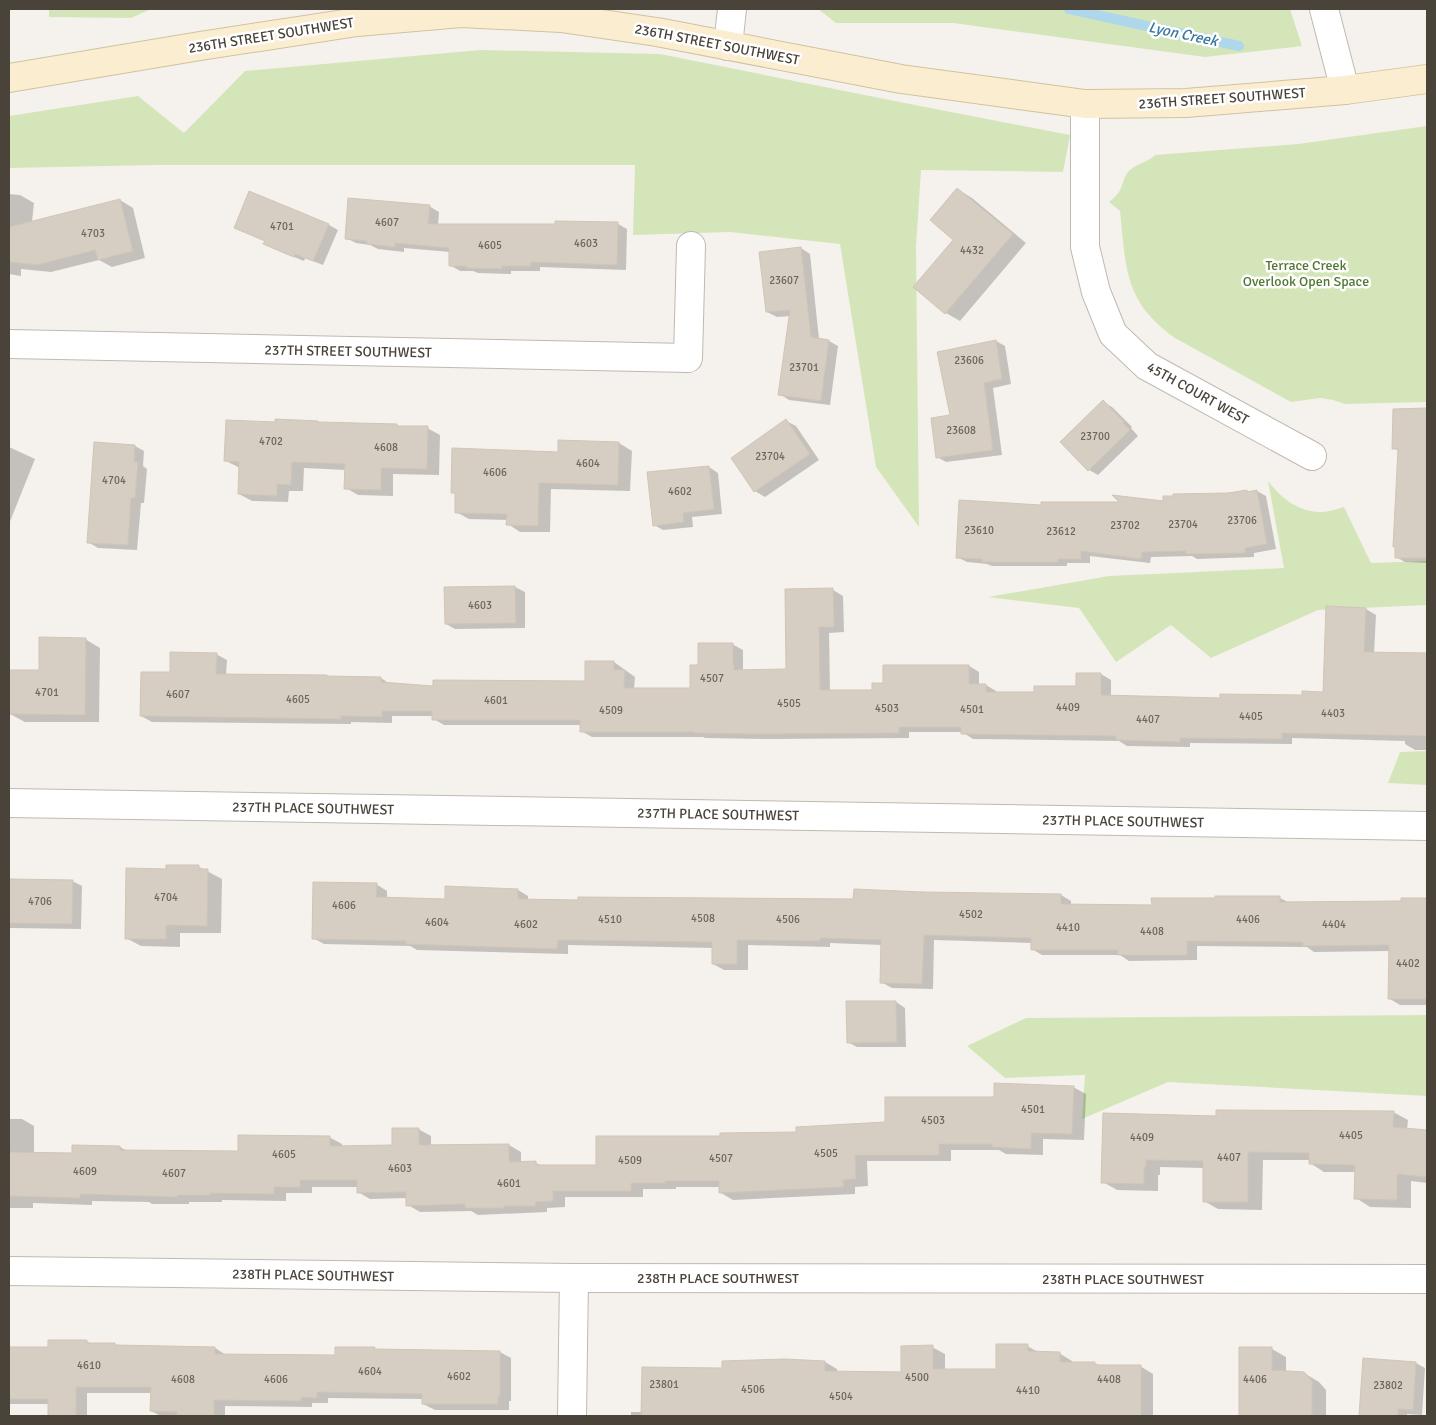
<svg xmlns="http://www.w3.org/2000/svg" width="1436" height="1425" viewBox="0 0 1436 1425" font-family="Signika,sans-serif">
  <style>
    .green { fill: #d4e6b9 }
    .shadow { fill: #0003 }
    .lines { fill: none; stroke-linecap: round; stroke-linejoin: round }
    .stream { stroke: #aed7ec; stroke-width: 10 }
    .building { fill: #d6cdc3; stroke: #d1c5b6 }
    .minor-casing { stroke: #c0b9af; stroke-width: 30 }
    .secondary-casing { stroke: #d1c29f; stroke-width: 30 }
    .minor { stroke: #fff; stroke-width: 28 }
    .secondary { stroke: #fbeed0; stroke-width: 28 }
    .labels { text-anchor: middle; stroke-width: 5; stroke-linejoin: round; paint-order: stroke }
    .number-label { font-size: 11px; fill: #6c665c }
    .street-label { font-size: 14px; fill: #49433a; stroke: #fff }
    .park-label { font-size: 14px; fill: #507830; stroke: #fff }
    .water-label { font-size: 15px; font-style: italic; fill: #35789f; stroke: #fff }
  </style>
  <rect width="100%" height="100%" fill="#f5f2ed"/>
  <!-- green -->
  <g class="green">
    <polygon points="49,9 151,9 131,18 49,17"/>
    <polygon points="818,9 1290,9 1302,46 1205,57 953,23 836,23"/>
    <polygon points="480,50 660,54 920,106 1070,135 1063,172 921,170 916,247 919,527 876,467 840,244 730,232 633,235 635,165 156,165 9,168 9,116 138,96 184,133 245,71"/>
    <path d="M1427,126V402L1345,404L1333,400L1320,398L1291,402L1175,338C1124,302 1126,268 1120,211L1109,202C1113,199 1118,194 1120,190C1123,184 1124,177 1128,172C1136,163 1147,163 1155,155L1298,144Z"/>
    <path d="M1268,481C1281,498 1298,512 1321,512C1328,512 1337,509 1344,507L1371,563L1427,561V605L1318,610L1211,658L1171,625L1116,662L1079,608L988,597L1109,576L1284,568Z"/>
    <polygon points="1427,751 1427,785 1388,783 1400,752"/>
    <polygon points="1427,1015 1427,1096 1168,1082 1082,1119 1085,1075 1005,1078 967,1046 1026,1018"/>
  </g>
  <!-- shadow -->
  <g class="shadow">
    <polygon points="957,189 972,198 1026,243 960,321 946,313 955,239"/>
    <polygon points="9,194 20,195 34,203 32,222 120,200 133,208 145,258 112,267 99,260 51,272 21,269 21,276 9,274"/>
    <polygon points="429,206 439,212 438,226 618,224 627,229 626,270 540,267 540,271 511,271 511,274 478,273 473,271 460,271 450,265 450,252 404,248 404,252 378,249 370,245 356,243 346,238"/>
    <polygon points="329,225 338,230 323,265 305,258 304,261 274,249 265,244 266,241 236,228"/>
    <polygon points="801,248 810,254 819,339 829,341 838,346 830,405 789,400 780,394 791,316 777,317 767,312"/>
    <polygon points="996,341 1005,346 1011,384 993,388 1002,455 946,462 937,457 952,416"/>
    <polygon points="1103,402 1112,407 1132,427 1131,428 1138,436 1098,475 1089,470"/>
    <polygon points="1427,409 1427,563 1405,562 1396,557 1399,451 1393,448 1394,410"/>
    <polygon points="786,421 796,426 819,460 765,497 755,491 732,458"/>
    <polygon points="321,424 397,425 401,427 427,428 440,435 439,475 393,474 393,496 358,495 346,488 346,470 304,468 303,491 289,491 288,502 252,501 239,494 240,468 226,461"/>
    <polygon points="559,441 619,443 632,451 630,491 551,489 550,532 520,532 508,524 508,520 469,519 456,512 456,494 453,492 559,453"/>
    <polygon points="135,446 144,451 143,466 147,469 144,503 141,503 137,550 98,548 88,542"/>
    <polygon points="9,447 35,459 9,524"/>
    <polygon points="709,467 718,473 722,514 692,517 693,527 663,530 654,525"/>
    <polygon points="1247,491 1249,492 1257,491 1266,496 1276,549 1254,553 1254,557 1197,559 1192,556 1151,557 1150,563 1090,556 1090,563 1067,563 1067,566 992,566 987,564 967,562 957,557 1042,506 1164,502"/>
    <polygon points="515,587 525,592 525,628 455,629 446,624 445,589"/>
    <polygon points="833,590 843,596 844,632 829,633 830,691 874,691 884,684 969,666 979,672 979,685 986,685 996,691 996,693 1036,693 1078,687 1101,674 1111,680 1111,697 1221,699 1303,696 1324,693 1366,609 1376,615 1374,653 1427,655 1427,750 1415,750 1405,744 1405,741 1292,738 1292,744 1190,743 1190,747 1127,746 1119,741 973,739 962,732 909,732 909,738 770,739 705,738 703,737 592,737 581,731 581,725 444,725 434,719 434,716 392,716 392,723 351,722 351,724 152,722 141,716 216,654 227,660 226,675 327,676 330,678 381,678 390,684 434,687 586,682 586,662 614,662 635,677 634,689 691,689 699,666 732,644 743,650 743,671 787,671"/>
    <polygon points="85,639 100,648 99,722 25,722 10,714 40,672"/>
    <polygon points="168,867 199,867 222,879 221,933 180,933 180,947 141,946 126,938 168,870"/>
    <polygon points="9,880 72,881 82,886 81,929 9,928"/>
    <polygon points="376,884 387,891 387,899 446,900 518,890 528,896 528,901 855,900 923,893 1061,895 1071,901 1071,906 1153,906 1216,900 1216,897 1280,898 1290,903 1402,902 1402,900 1427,900 1427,1005 1400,1005 1390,999 1390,951 1314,952 1307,947 1197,946 1197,960 1129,961 1120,955 1042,955 1032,949 1032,943 934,940 933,989 892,988 881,982 882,945 830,943 830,947 748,945 748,970 724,970 713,964 713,948 568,945 568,954 417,950 410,946 324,944 313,938"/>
    <polygon points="896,1002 905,1008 906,1047 857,1047 848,1042"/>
    <polygon points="1073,1087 1086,1094 1084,1140 1043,1139 1043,1155 1006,1154 999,1150 951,1150 951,1161 867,1161 868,1186 855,1187 855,1194 733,1200 721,1193 721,1187 676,1187 676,1189 643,1189 643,1197 565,1197 565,1207 547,1208 547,1212 478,1215 471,1211 420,1212 408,1205 408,1198 370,1199 358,1192 358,1187 312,1187 312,1193 286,1193 286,1201 222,1200 222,1202 189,1202 189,1204 152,1204 149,1202 92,1201 92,1205 33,1203 33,1208 9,1208 9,1119 22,1119 34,1126 34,1153 73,1154 73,1146 120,1147 127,1151 239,1152 329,1137 342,1144 342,1147 394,1146 418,1129 431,1136 431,1146 509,1145 521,1152 521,1163 536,1163 542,1166 597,1166 721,1137 798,1133 886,1124 995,1098"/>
    <polygon points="1393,1112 1408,1120 1407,1130 1427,1132 1427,1183 1411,1181 1411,1208 1370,1207 1356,1198 1356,1172 1324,1172 1310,1163 1310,1160 1263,1160 1262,1210 1218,1209 1204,1201 1204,1168 1160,1167 1160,1175 1158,1175 1158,1191 1117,1190 1103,1182 1217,1117"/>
    <polygon points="86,1341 92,1344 115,1344 119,1347 215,1348 226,1355 337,1356 337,1348 374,1349 378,1351 500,1352 511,1358 511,1401 509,1401 509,1410 435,1410 423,1404 423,1399 328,1398 328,1403 312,1403 312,1407 225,1406 225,1416 161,1416 151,1411 152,1393 87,1393 87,1416 49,1416 49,1404 9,1404 9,1349 49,1349"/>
    <polygon points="1027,1346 1040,1353 1059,1353 1072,1361 1072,1363 1094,1363 1101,1366 1140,1366 1153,1374 1153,1416 1200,1416 631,1416 631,1412 641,1412 641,1402 723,1369 825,1362 837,1369 837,1372 902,1373 932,1347 945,1354 945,1370 998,1370"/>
    <polygon points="1240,1348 1272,1349 1286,1357 1286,1372 1304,1373 1319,1382 1326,1390 1326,1416 1240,1416"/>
    <polygon points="1364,1360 1416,1363 1425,1368 1422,1415 1407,1414 1407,1416 1361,1416"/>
  </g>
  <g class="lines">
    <!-- stream -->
    <polyline class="stream" points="1069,9 1239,46"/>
  </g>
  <!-- building -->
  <g class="building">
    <polygon points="957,188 1013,234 945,314 913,287 953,240 930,220"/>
    <polygon points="249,191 329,224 313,261 295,254 294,257 263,244 265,241 234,228"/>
    <polygon points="348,198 430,205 428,224 555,224 555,221 618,222 617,265 531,262 531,266 502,266 502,269 467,268 467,266 449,266 449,248 395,243 395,247 367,244 367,241 345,239"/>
    <polygon points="120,199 133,251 98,260 95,250 37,265 9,262 9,227"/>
    <polygon points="801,247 811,337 829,340 821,401 778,395 790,310 766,312 759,252"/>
    <polygon points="996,340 1002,379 984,383 993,450 936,458 931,418 950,415 937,352"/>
    <polygon points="1103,400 1124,422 1123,423 1130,430 1088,471 1060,442"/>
    <polygon points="1427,408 1427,558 1395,558 1395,547 1393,547 1398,449 1392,449 1393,409"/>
    <polygon points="275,419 318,421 318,422 397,424 397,426 428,426 427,469 381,468 381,490 344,489 345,464 292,462 291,485 277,484 277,496 238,494 239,462 224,461 226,420 275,422"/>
    <polygon points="786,419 810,454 754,492 731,458"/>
    <polygon points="558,440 619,442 618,485 539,483 538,526 506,525 507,514 455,513 455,493 451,493 452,448 558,452"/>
    <polygon points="94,442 135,445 134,462 138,462 135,498 131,498 128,545 87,543"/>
    <polygon points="709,466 714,509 683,513 684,522 653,526 647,472"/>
    <polygon points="1247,490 1247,492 1257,490 1267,544 1245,548 1245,553 1186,554 1186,551 1142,552 1141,559 1081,551 1081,559 1058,559 1058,562 982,562 982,559 956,558 959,500 1041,505 1041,502 1119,502 1112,495 1163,501 1163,496 1173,496 1173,494 1228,493"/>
    <polygon points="515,586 516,623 445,624 444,587"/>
    <polygon points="833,588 834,627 819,627 820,690 872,690 872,683 883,683 883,665 969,665 969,684 986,684 986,692 1034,692 1034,686 1076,686 1076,673 1101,673 1101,695 1220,698 1220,694 1302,695 1302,691 1323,692 1326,606 1366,608 1364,652 1427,653 1427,736 1282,733 1282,739 1180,738 1180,742 1116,740 1116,736 961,734 961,727 899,727 899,733 758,734 694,733 694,732 580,732 580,720 432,720 432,711 382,711 382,717 341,716 341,719 140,716 141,672 170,672 170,652 217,653 216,674 327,675 327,676 381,677 381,682 433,686 433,680 585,681 585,661 614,661 614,670 625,670 624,688 690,688 690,665 698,665 698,643 733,643 733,665 734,665 734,670 786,669 785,589"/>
    <polygon points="39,637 86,638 85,715 9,714 9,670 39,670"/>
    <polygon points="166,865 199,865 199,869 208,869 207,926 166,925 166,939 125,939 126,868 166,869"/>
    <polygon points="9,879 73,880 72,924 9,923"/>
    <polygon points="313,882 377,883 376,897 445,899 445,886 518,889 518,899 578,900 578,897 853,899 854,889 923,892 1061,894 1061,904 1152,905 1151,898 1215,898 1215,896 1280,896 1280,902 1401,901 1401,898 1427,898 1427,999 1388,999 1389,945 1303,946 1303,942 1187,941 1187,955 1118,955 1118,950 1031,950 1031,938 924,935 922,984 880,983 881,940 820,938 820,941 737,940 737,964 712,964 712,942 558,940 557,949 406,944 406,941 312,939"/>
    <polygon points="846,1001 896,1001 897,1042 847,1043"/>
    <polygon points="994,1083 1074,1086 1072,1134 1031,1133 1031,1149 992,1147 992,1144 939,1144 939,1155 855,1155 856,1179 843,1180 844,1187 719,1193 719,1181 665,1181 665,1183 631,1183 631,1191 553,1191 553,1201 535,1202 536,1206 504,1206 504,1208 465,1208 465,1204 406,1206 406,1192 357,1193 357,1180 300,1180 300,1187 274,1187 274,1194 210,1193 210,1195 177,1195 177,1197 80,1194 80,1198 9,1196 9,1152 72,1153 72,1145 120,1146 120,1150 238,1151 238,1135 330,1136 330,1146 392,1145 392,1128 419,1128 419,1145 509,1144 509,1162 536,1161 536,1165 596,1165 596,1136 720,1136 720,1133 796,1132 796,1127 885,1122 885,1097 994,1097"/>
    <polygon points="1216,1110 1394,1111 1393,1127 1427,1130 1427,1177 1397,1174 1397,1200 1354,1199 1355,1165 1309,1164 1309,1153 1248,1152 1248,1202 1203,1202 1203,1161 1146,1160 1146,1167 1144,1167 1144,1184 1101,1183 1103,1113 1216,1116"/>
    <polygon points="48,1340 87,1340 87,1343 115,1343 115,1345 215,1347 215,1354 335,1355 335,1347 375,1347 374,1349 500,1351 500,1396 498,1396 498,1404 422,1404 422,1394 317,1392 317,1398 301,1397 301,1401 214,1400 214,1415 177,1415 177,1412 150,1411 151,1387 76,1387 76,1416 48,1416 48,1399 9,1399 9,1347 48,1347"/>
    <polygon points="996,1344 1028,1344 1028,1351 1060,1352 1060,1362 1095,1362 1095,1365 1141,1365 1141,1416 641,1416 642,1367 722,1368 722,1361 784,1359 825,1361 825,1371 901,1372 901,1346 933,1345 933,1369 996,1369"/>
    <polygon points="1239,1347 1272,1347 1272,1370 1304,1372 1312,1381 1312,1416 1239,1416"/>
    <polygon points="1363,1358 1416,1362 1413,1410 1398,1409 1398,1416 1359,1416"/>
  </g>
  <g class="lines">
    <!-- minor casing -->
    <g class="minor-casing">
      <g id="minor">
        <polyline points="1324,9 1345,90"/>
        <polyline points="728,46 732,9"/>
        <polyline points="1085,104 1085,247 1096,292 1113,334 1147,366 1312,456"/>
        <polyline points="9,344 688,358 691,246"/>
        <polyline points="9,803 1427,826"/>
        <polyline points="9,1271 574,1278 1427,1279"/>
        <polyline points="572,1416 574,1278"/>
      </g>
    </g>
    <!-- secondary casing -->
    <g class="secondary-casing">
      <polyline id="secondary" points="9,78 200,46 357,22 461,13 561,18 657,32 901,79 1085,104 1186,103 1345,90 1427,79"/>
    </g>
    <!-- minor -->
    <use href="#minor" class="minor"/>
    <!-- secondary -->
    <use href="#secondary" class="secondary"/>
  </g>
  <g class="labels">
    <!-- number labels -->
    <g class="number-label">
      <text x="387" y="226">4607</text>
      <text x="282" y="230">4701</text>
      <text x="93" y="237">4703</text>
      <text x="586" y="247">4603</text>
      <text x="490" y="249">4605</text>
      <text x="972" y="254">4432</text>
      <text x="784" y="284">23607</text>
      <text x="969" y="364">23606</text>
      <text x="804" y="371">23701</text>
      <text x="961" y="434">23608</text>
      <text x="1095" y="440">23700</text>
      <text x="271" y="445">4702</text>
      <text x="386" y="451">4608</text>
      <text x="770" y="460">23704</text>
      <text x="588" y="467">4604</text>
      <text x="495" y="476">4606</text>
      <text x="114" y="484">4704</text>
      <text x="680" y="495">4602</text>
      <text x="1242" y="524">23706</text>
      <text x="1183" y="528">23704</text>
      <text x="1125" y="529">23702</text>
      <text x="979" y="534">23610</text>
      <text x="1061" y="535">23612</text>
      <text x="480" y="609">4603</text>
      <text x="712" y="682">4507</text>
      <text x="47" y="696">4701</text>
      <text x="178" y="698">4607</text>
      <text x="298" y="703">4605</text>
      <text x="496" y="704">4601</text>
      <text x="789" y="707">4505</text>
      <text x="1068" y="711">4409</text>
      <text x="887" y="712">4503</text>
      <text x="972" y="713">4501</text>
      <text x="611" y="714">4509</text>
      <text x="1333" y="717">4403</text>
      <text x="1251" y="720">4405</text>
      <text x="1148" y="723">4407</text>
      <text x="166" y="901">4704</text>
      <text x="40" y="905">4706</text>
      <text x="344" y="909">4606</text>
      <text x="971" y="918">4502</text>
      <text x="703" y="922">4508</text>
      <text x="610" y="923">4510</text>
      <text x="788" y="923">4506</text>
      <text x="1248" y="923">4406</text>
      <text x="437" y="926">4604</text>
      <text x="526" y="928">4602</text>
      <text x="1334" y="928">4404</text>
      <text x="1068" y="931">4410</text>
      <text x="1152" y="935">4408</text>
      <text x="1408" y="967">4402</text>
      <text x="1033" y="1113">4501</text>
      <text x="933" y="1124">4503</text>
      <text x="1351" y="1139">4405</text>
      <text x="1142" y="1141">4409</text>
      <text x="826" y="1157">4505</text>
      <text x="284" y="1158">4605</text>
      <text x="1229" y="1161">4407</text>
      <text x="721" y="1162">4507</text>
      <text x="630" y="1164">4509</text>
      <text x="400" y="1172">4603</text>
      <text x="85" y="1175">4609</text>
      <text x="174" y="1177">4607</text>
      <text x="509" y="1187">4601</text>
      <text x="89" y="1369">4610</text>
      <text x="370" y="1375">4604</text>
      <text x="459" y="1380">4602</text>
      <text x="917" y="1381">4500</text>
      <text x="183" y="1383">4608</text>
      <text x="276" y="1383">4606</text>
      <text x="1109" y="1383">4408</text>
      <text x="1255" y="1383">4406</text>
      <text x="664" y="1388">23801</text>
      <text x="1388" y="1389">23802</text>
      <text x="753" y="1393">4506</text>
      <text x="1028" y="1394">4410</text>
      <text x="841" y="1400">4504</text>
    </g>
    <!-- street labels -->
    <g class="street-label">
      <text transform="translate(271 35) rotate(-9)" y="5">236TH STREET SOUTHWEST</text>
      <text transform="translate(717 44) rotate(11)" y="5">236TH STREET SOUTHWEST</text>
      <text transform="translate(1222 98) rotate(-4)" y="5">236TH STREET SOUTHWEST</text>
      <text transform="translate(348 351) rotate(1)" y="5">237TH STREET SOUTHWEST</text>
      <text transform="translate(1198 393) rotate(29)" y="5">45TH COURT WEST</text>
      <text transform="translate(313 808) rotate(1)" y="5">237TH PLACE SOUTHWEST</text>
      <text transform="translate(718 814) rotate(1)" y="5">237TH PLACE SOUTHWEST</text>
      <text transform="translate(1123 821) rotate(1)" y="5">237TH PLACE SOUTHWEST</text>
      <text transform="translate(313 1275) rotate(1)" y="5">238TH PLACE SOUTHWEST</text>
      <text x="718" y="1283">238TH PLACE SOUTHWEST</text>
      <text x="1123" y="1284">238TH PLACE SOUTHWEST</text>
    </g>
    <!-- park labels -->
    <g class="park-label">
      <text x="1306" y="270">Terrace Creek<tspan x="1306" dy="16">Overlook Open Space</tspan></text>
    </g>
    <!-- water labels -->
    <g class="water-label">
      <text transform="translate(1183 34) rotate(12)" y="5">Lyon Creek</text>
    </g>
  </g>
  <!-- border -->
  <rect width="1436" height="1425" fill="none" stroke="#49433a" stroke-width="20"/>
</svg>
